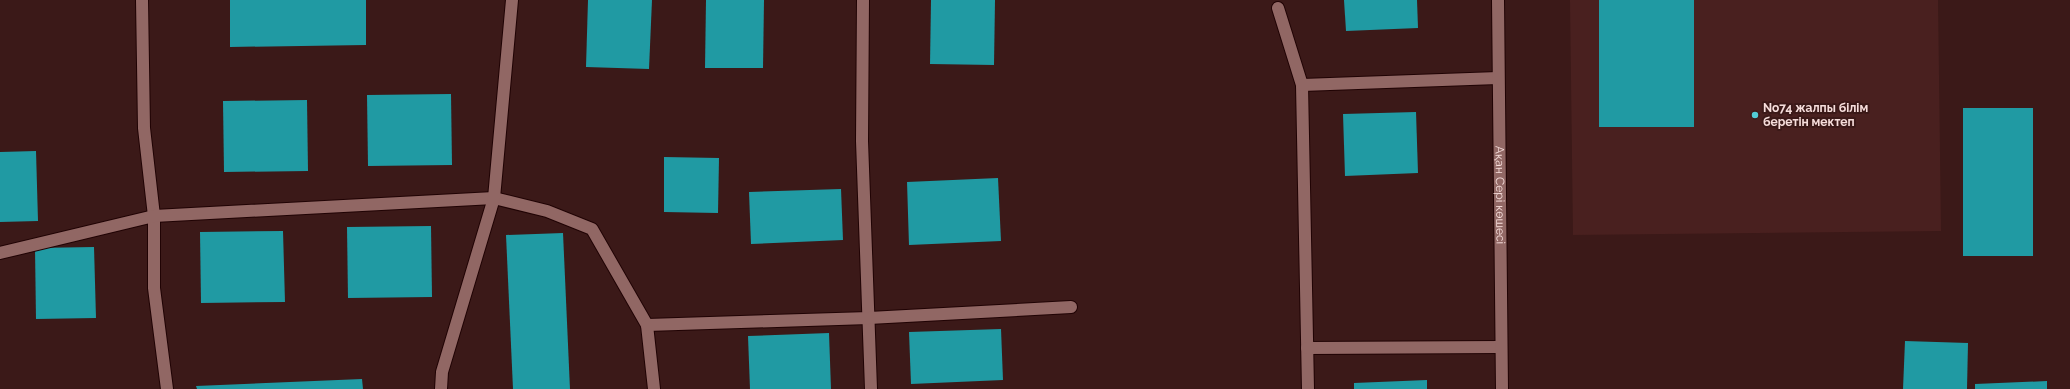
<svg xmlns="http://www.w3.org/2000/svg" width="2070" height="389" viewBox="0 0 2070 389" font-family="Raleway,sans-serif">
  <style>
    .built { fill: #49201f }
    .building { fill: #209aa3 }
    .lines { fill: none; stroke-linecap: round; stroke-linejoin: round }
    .lane-casing { stroke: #200304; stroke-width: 14 }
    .secondary-casing { stroke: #200304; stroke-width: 14 }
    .lane { stroke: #916764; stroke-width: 12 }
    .secondary { stroke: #916764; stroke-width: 12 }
    .poi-dot { fill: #52ccd6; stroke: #3b1918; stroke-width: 1.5 }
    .labels { text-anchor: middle; stroke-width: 4; stroke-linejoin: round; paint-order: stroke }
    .poi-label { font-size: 12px; font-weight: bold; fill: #f6dddb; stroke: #3b1918; text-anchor: start }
    .street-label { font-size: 12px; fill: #f6dddb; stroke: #3b1918 }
  </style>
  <rect width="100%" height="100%" fill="#3b1918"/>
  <!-- built -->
  <polygon class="built" points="1570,0 1938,0 1941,231 1573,235"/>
  <!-- building -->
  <g class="building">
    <polygon points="230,0 366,0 366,45 230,47"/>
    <polygon points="588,0 652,0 649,69 586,67"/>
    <polygon points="706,0 764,0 763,68 705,68"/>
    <polygon points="931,0 995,0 994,65 930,64"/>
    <polygon points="1344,0 1417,0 1418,28 1346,31"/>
    <rect x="1599" y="0" width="95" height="127"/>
    <polygon points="451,94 452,165 368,166 367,95"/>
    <polygon points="307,100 308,171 224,172 223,101"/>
    <rect x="1963" y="108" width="70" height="148"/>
    <polygon points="1416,112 1418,173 1345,176 1343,114"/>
    <polygon points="36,151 38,221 0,222 0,152"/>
    <polygon points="664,157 719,158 718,213 664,212"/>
    <polygon points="998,178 1001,241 909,245 907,182"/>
    <polygon points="841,189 843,240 751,244 749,192"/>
    <polygon points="431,226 432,297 348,298 347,227"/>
    <polygon points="283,231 285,302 201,303 200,232"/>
    <polygon points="563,233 570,389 513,389 506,235"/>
    <polygon points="94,247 96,318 36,319 35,248"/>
    <polygon points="1001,329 1003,380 911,384 909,332"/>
    <polygon points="829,333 831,389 750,389 748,336"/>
    <polygon points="1905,341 1968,343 1967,389 1903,389"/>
    <polygon points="362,379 363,389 197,389 196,386"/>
    <polygon points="1427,380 1427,389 1354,389 1354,383"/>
    <polygon points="2047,381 2047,389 1975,389 1975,384"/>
  </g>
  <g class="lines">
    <!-- lane casing -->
    <g class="lane-casing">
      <g id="lane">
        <polyline points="142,0 144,128 154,216 154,288 167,389"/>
        <polyline points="863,0 862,141 871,389"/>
        <polyline points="1278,8 1302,85 1308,389"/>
        <polyline points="1302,85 1498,78"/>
        <polyline points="0,253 154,216 494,198 547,211 592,229 647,325 654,389"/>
        <polyline points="647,325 869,318 1071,307"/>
        <polyline points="1307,348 1501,347"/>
        <polyline points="441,389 442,372 494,198 512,0"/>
      </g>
    </g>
    <!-- secondary casing -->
    <g class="secondary-casing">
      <g id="secondary">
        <path id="s1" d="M1498,0L1502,389"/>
      </g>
    </g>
    <!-- lane -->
    <use href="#lane" class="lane"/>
    <!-- secondary -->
    <use href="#secondary" class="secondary"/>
  </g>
  <!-- markers -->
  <circle class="poi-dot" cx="1755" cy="115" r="4"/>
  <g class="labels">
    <!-- poi labels -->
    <g class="poi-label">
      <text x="1763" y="112">No74 жалпы білім<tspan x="1763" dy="14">беретін мектеп</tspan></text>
    </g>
    <!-- street labels -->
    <g class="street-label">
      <text dy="4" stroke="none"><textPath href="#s1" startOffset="195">Ақан Сері көшесі</textPath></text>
    </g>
  </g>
</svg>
